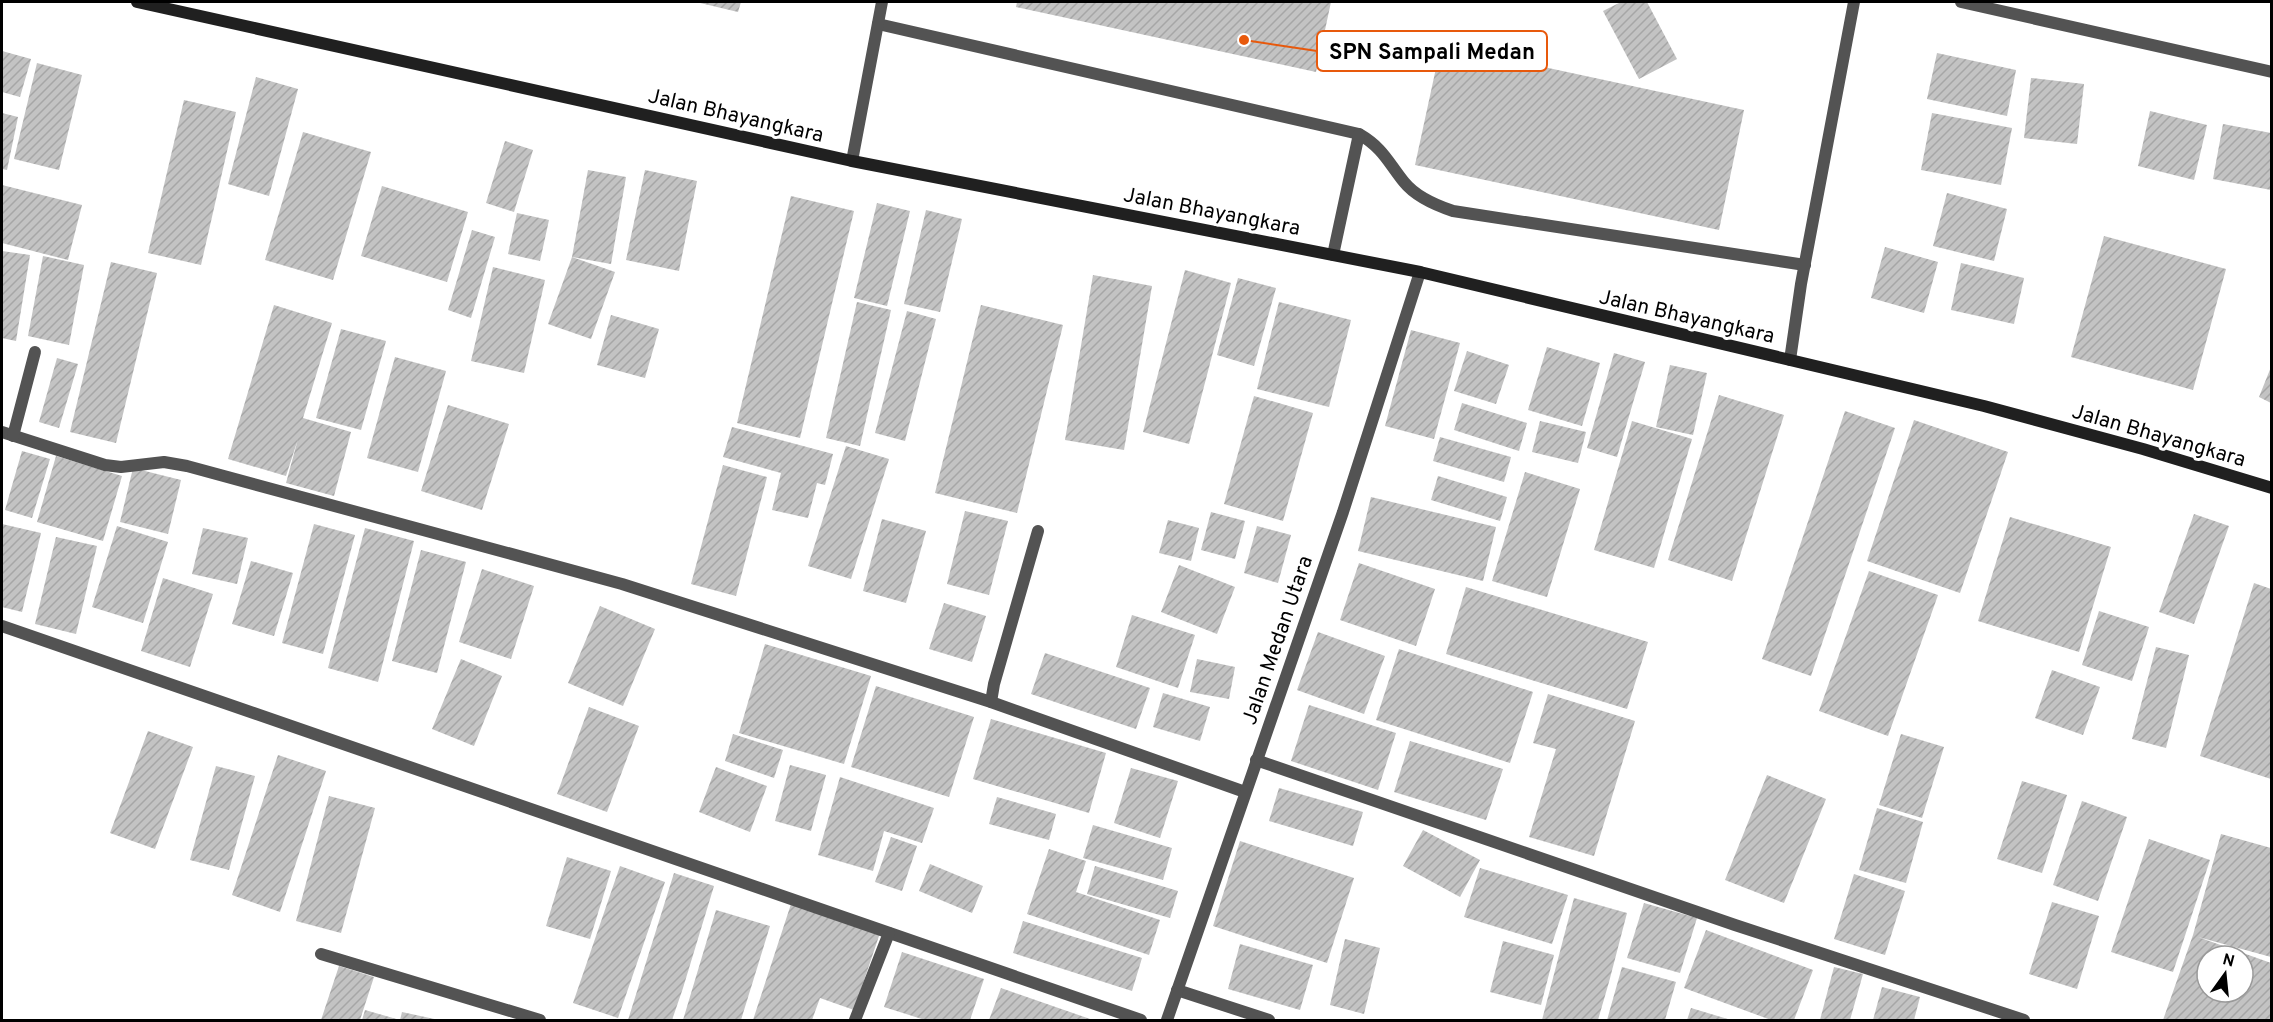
<svg xmlns="http://www.w3.org/2000/svg" width="2273" height="1022" viewBox="0 0 2273 1022" font-family="Overpass,sans-serif">
  <style>
    .building { fill: url(#building-hatch); fill-rule: evenodd }
    .lines { fill: none; stroke-linecap: round; stroke-linejoin: round }
    .service { stroke: #535353; stroke-width: 12 }
    .minor { stroke: #535353; stroke-width: 12 }
    .tertiary { stroke: #535353; stroke-width: 12 }
    .secondary { stroke: #202020; stroke-width: 12 }
    .labels { text-anchor: middle; stroke-width: 6; stroke-linejoin: round; paint-order: stroke }
    .street-label { font-size: 21px; fill: #000; stroke: #fff }
    .leader { fill: none; stroke: #e8590c; stroke-width: 2 }
    .callout-dot { fill: #e8590c; stroke: #fff; stroke-width: 2 }
    .callout { fill: #fff; stroke: #e8590c; stroke-width: 2 }
    .callout-label { font-size: 22px; text-anchor: middle; font-weight: bold; fill: #000 }
  </style>
  <defs>
    <pattern id="building-hatch" width="6" height="6" patternUnits="userSpaceOnUse" patternTransform="scale(1.5)"><rect width="6" height="6" fill="#c3c3c3"/><path d="M-1 1l2-2M0 6l6-6M5 7l2-2" fill="none" stroke="#a6a6a6"/></pattern>
  </defs>
  <rect width="100%" height="100%" fill="#fff"/>
  <!-- building -->
  <g class="building">
    <polygon points="696,2 741,2 738,12"/>
    <polygon points="1017,2 1331,2 1316,72 1016,7"/>
    <polygon points="1621,2 1647,2 1677,59 1639,79 1603,11"/>
    <polygon points="1441,45 1744,110 1719,230 1415,165"/>
    <polygon points="2,51 31,59 20,97 2,92"/>
    <polygon points="1937,53 2016,70 2007,116 1927,99"/>
    <polygon points="37,63 82,75 59,170 14,159"/>
    <polygon points="256,77 298,89 269,196 228,184"/>
    <polygon points="2031,78 2084,84 2077,144 2024,138"/>
    <polygon points="184,100 236,112 201,265 148,253"/>
    <polygon points="2150,111 2207,125 2194,180 2138,166"/>
    <polygon points="2,113 18,117 7,170 2,169"/>
    <polygon points="1932,113 2012,128 2001,185 1921,170"/>
    <polygon points="2223,124 2271,133 2271,190 2213,179"/>
    <polygon points="303,132 371,152 333,280 265,260"/>
    <polygon points="505,141 533,150 514,212 486,203"/>
    <polygon points="588,170 626,177 611,264 572,257"/>
    <polygon points="645,170 697,181 679,271 626,260"/>
    <polygon points="2,185 82,205 68,260 2,243"/>
    <polygon points="382,186 468,212 447,282 361,256"/>
    <polygon points="1947,193 2007,209 1994,261 1933,246"/>
    <polygon points="791,196 854,211 800,438 737,423"/>
    <polygon points="877,203 910,211 887,306 854,298"/>
    <polygon points="926,210 962,219 940,312 904,304"/>
    <polygon points="517,213 549,220 540,261 508,254"/>
    <polygon points="472,230 495,237 471,318 448,310"/>
    <polygon points="2104,236 2226,269 2193,390 2071,357"/>
    <polygon points="1885,247 1938,262 1924,313 1871,298"/>
    <polygon points="2,251 30,255 16,341 2,338"/>
    <polygon points="43,256 84,265 69,345 28,336"/>
    <polygon points="572,257 615,272 591,339 548,324"/>
    <polygon points="111,262 157,273 116,443 70,432"/>
    <polygon points="1961,263 2024,278 2014,324 1951,310"/>
    <polygon points="493,267 545,280 524,373 471,361"/>
    <polygon points="1185,270 1231,283 1189,444 1143,432"/>
    <polygon points="1093,275 1152,286 1124,450 1065,440"/>
    <polygon points="1238,278 1276,288 1254,366 1217,355"/>
    <polygon points="857,302 891,310 860,446 826,438"/>
    <polygon points="1279,302 1351,320 1329,407 1257,389"/>
    <polygon points="274,305 332,323 303,418 351,432 334,496 286,483 298,439 286,476 228,459"/>
    <polygon points="981,305 1063,325 1017,513 935,493"/>
    <polygon points="907,311 936,319 905,441 875,433"/>
    <polygon points="611,315 659,329 645,378 597,365"/>
    <polygon points="341,329 386,341 361,430 316,418"/>
    <polygon points="1411,330 1460,343 1434,439 1385,426"/>
    <polygon points="1547,347 1600,363 1582,426 1528,410"/>
    <polygon points="1467,351 1509,365 1496,404 1454,391"/>
    <polygon points="1614,353 1645,362 1617,457 1587,448"/>
    <polygon points="395,357 446,371 418,472 367,458"/>
    <polygon points="57,358 78,364 59,428 39,422"/>
    <polygon points="1670,365 1707,373 1693,435 1656,427"/>
    <polygon points="2271,367 2271,403 2259,397"/>
    <polygon points="1719,395 1784,415 1732,581 1668,560"/>
    <polygon points="1254,396 1313,413 1283,521 1224,504"/>
    <polygon points="1462,403 1527,423 1519,451 1454,430"/>
    <polygon points="448,405 509,424 482,510 421,491"/>
    <polygon points="1845,411 1895,428 1811,676 1762,659"/>
    <polygon points="1914,420 2008,452 1960,593 1867,561"/>
    <polygon points="1540,421 1586,432 1578,463 1532,452"/>
    <polygon points="1632,421 1692,439 1654,568 1594,550"/>
    <polygon points="732,427 833,454 825,485 817,483 808,518 772,510 781,473 723,457"/>
    <polygon points="1440,437 1511,457 1504,482 1433,461"/>
    <polygon points="846,446 889,459 851,579 808,566"/>
    <polygon points="22,451 50,459 32,518 5,510"/>
    <polygon points="56,456 122,476 103,541 37,522"/>
    <polygon points="723,465 767,477 736,596 691,584"/>
    <polygon points="133,468 181,480 168,534 120,522"/>
    <polygon points="1525,472 1580,489 1547,597 1492,581"/>
    <polygon points="1438,476 1507,497 1500,521 1431,500"/>
    <polygon points="1371,497 1496,527 1483,581 1358,551"/>
    <polygon points="965,511 1008,521 989,595 947,584"/>
    <polygon points="1211,512 1245,521 1235,559 1201,550"/>
    <polygon points="2194,514 2229,526 2194,624 2159,612"/>
    <polygon points="2010,517 2111,547 2079,652 1978,621"/>
    <polygon points="882,519 926,531 906,603 863,591"/>
    <polygon points="1168,520 1199,528 1191,561 1159,553"/>
    <polygon points="2,524 41,533 22,612 2,607"/>
    <polygon points="314,524 355,535 323,654 282,643"/>
    <polygon points="117,526 168,542 143,623 92,607"/>
    <polygon points="1257,526 1291,535 1278,583 1244,573"/>
    <polygon points="203,528 248,538 237,584 192,574"/>
    <polygon points="365,528 414,541 378,682 328,668"/>
    <polygon points="56,537 97,546 76,634 35,624"/>
    <polygon points="421,550 466,562 437,673 392,661"/>
    <polygon points="251,561 293,573 274,636 232,624"/>
    <polygon points="1359,563 1435,589 1416,646 1340,620"/>
    <polygon points="1179,565 1235,587 1217,634 1161,612"/>
    <polygon points="482,569 534,586 511,659 459,642"/>
    <polygon points="1869,571 1938,595 1888,736 1819,711"/>
    <polygon points="163,578 213,594 190,667 141,651"/>
    <polygon points="2254,583 2271,589 2271,779 2200,756"/>
    <polygon points="1466,587 1648,642 1627,709 1446,654"/>
    <polygon points="944,603 986,616 972,662 929,649"/>
    <polygon points="600,606 655,629 623,706 568,683"/>
    <polygon points="2099,611 2149,627 2132,681 2082,665"/>
    <polygon points="1132,615 1195,635 1178,688 1116,667"/>
    <polygon points="1318,632 1385,656 1364,714 1297,690"/>
    <polygon points="765,644 871,676 844,764 739,733"/>
    <polygon points="2156,647 2189,655 2166,748 2132,739"/>
    <polygon points="1399,649 1533,692 1510,763 1376,720"/>
    <polygon points="1045,653 1150,688 1136,729 1031,694"/>
    <polygon points="461,659 502,676 474,746 432,729"/>
    <polygon points="1197,659 1235,667 1229,699 1190,692"/>
    <polygon points="2052,670 2100,687 2083,735 2035,718"/>
    <polygon points="876,686 974,717 949,797 851,767"/>
    <polygon points="1163,693 1210,707 1200,741 1153,727"/>
    <polygon points="1548,694 1635,721 1594,856 1529,837 1556,749 1533,743"/>
    <polygon points="1309,705 1396,733 1378,790 1291,761"/>
    <polygon points="589,707 639,726 607,812 557,794"/>
    <polygon points="991,719 1106,753 1089,813 973,779"/>
    <polygon points="148,731 193,747 155,849 110,833"/>
    <polygon points="733,734 783,750 774,778 725,761"/>
    <polygon points="1901,734 1944,747 1922,818 1879,805"/>
    <polygon points="1410,741 1503,769 1486,820 1394,792"/>
    <polygon points="278,755 326,771 280,912 232,895"/>
    <polygon points="790,765 826,775 811,831 775,821"/>
    <polygon points="216,766 255,776 229,870 190,860"/>
    <polygon points="716,767 767,786 750,832 699,812"/>
    <polygon points="1131,768 1178,781 1160,838 1114,823"/>
    <polygon points="1767,775 1826,799 1784,903 1725,880"/>
    <polygon points="840,777 934,808 922,843 884,831 873,871 818,855"/>
    <polygon points="2022,781 2067,795 2042,873 1997,859"/>
    <polygon points="1279,788 1363,812 1353,846 1269,821"/>
    <polygon points="329,796 375,808 341,933 296,921"/>
    <polygon points="997,797 1056,814 1049,840 989,824"/>
    <polygon points="2082,801 2127,817 2098,901 2053,885"/>
    <polygon points="1877,808 1923,822 1906,883 1859,870"/>
    <polygon points="1093,825 1172,848 1163,880 1083,858"/>
    <polygon points="1423,830 1480,860 1460,897 1403,866"/>
    <path d="M2221,834L2271,848V957L2198,937L2271,963V1020H2163L2193,935ZM2207,956H2243V992H2207Z"/>
    <polygon points="891,837 917,846 902,891 875,882"/>
    <polygon points="2149,839 2210,860 2173,972 2111,952"/>
    <polygon points="1240,841 1354,878 1327,963 1213,926"/>
    <polygon points="1049,849 1086,861 1076,892 1160,920 1149,955 1027,914"/>
    <polygon points="567,857 611,871 590,939 546,926"/>
    <polygon points="930,864 983,886 972,913 919,891"/>
    <polygon points="620,866 665,882 618,1018 573,1003"/>
    <polygon points="1095,866 1178,891 1170,918 1087,894"/>
    <polygon points="1480,868 1568,895 1552,944 1464,917"/>
    <polygon points="674,873 714,886 683,988 672,1020 628,1020"/>
    <polygon points="1854,874 1905,891 1885,955 1834,939"/>
    <polygon points="1574,898 1627,913 1609,982 1598,1020 1542,1020"/>
    <polygon points="2052,902 2099,916 2077,989 2029,974"/>
    <polygon points="1644,903 1697,918 1680,973 1627,958"/>
    <polygon points="791,904 880,933 854,1010 820,998 812,1020 753,1020"/>
    <polygon points="716,910 770,926 741,1020 683,1020"/>
    <polygon points="1023,921 1142,958 1132,991 1013,953"/>
    <polygon points="1706,930 1813,970 1794,1020 1771,1020 1684,988"/>
    <polygon points="1345,939 1380,948 1364,1014 1330,1005"/>
    <polygon points="1503,941 1554,955 1541,1005 1490,992"/>
    <polygon points="1240,944 1313,965 1300,1010 1228,989"/>
    <polygon points="902,952 984,979 970,1020 925,1020 884,1007"/>
    <polygon points="339,966 374,977 360,1020 321,1020"/>
    <polygon points="1622,967 1676,982 1665,1020 1607,1020"/>
    <polygon points="1834,967 1863,974 1850,1020 1820,1020"/>
    <polygon points="1882,987 1920,997 1914,1020 1873,1020"/>
    <polygon points="1001,988 1093,1020 989,1020"/>
    <polygon points="1691,1008 1731,1020 1687,1020"/>
    <polygon points="365,1010 400,1020 362,1020"/>
    <polygon points="402,1012 439,1020 400,1020"/>
  </g>
  <g class="lines">
    <!-- service -->
    <g class="service">
      <path d="M878,24L1359,134C1383,148 1388,162 1404,182C1416,197 1435,205 1453,211L1805,265"/>
      <polyline points="852,161 882,2"/>
      <polyline points="1333,255 1359,134"/>
      <polyline points="991,702 994,684 1038,531"/>
    </g>
    <!-- minor -->
    <g class="minor">
      <polyline points="1961,2 2272,72"/>
      <polyline points="1790,360 1801,284 1854,2"/>
      <polyline points="2,432 105,465 121,467 164,462 187,466 622,584 991,702 1245,792"/>
      <polyline points="13,436 35,352"/>
      <polyline points="2,626 1141,1020"/>
      <polyline points="1256,760 1735,925 2024,1020"/>
      <polyline points="321,954 540,1020"/>
      <polyline points="1177,990 1269,1020"/>
      <polyline points="855,1020 889,933"/>
    </g>
    <!-- tertiary -->
    <polyline class="tertiary" points="1167,1020 1343,512 1420,272"/>
    <!-- secondary -->
    <polyline class="secondary" points="137,2 852,161 1420,272 1984,406 2143,449 2272,488"/>
  </g>
  <g class="labels">
    <!-- street labels -->
    <g class="street-label">
      <text transform="translate(736 115) rotate(13)" y="7">Jalan Bhayangkara</text>
      <text transform="translate(1212 211) rotate(11)" y="7">Jalan Bhayangkara</text>
      <text transform="translate(1687 316) rotate(13)" y="7">Jalan Bhayangkara</text>
      <text transform="translate(2159 435) rotate(16)" y="7">Jalan Bhayangkara</text>
      <text transform="translate(1277 640) rotate(-71)" y="7">Jalan Medan Utara</text>
    </g>
  </g>
  <!-- callouts -->
  <path class="leader" d="M1244 40L1317 51"/>
  <circle class="callout-dot" cx="1244" cy="40" r="6"/>
  <rect class="callout" x="1317" y="31" width="230" height="40" rx="6"/>
  <g class="callout-label">
    <text x="1432" y="59">SPN Sampali Medan</text>
  </g>
  <!-- border -->
  <rect width="2273" height="1022" fill="none" stroke="#000000" stroke-width="6"/>
  <!-- north arrow -->
  <g transform="translate(2225 974) rotate(15)"><circle r="28" fill="#ffffff" stroke="#999999" stroke-width="1.5"/>
  <path d="M0-4.5L10 22L0 15L-10 22Z" fill="#000000"/>
  <text y="-9" font-size="16" font-weight="bold" text-anchor="middle" fill="#000000">N</text>
  </g>
</svg>
